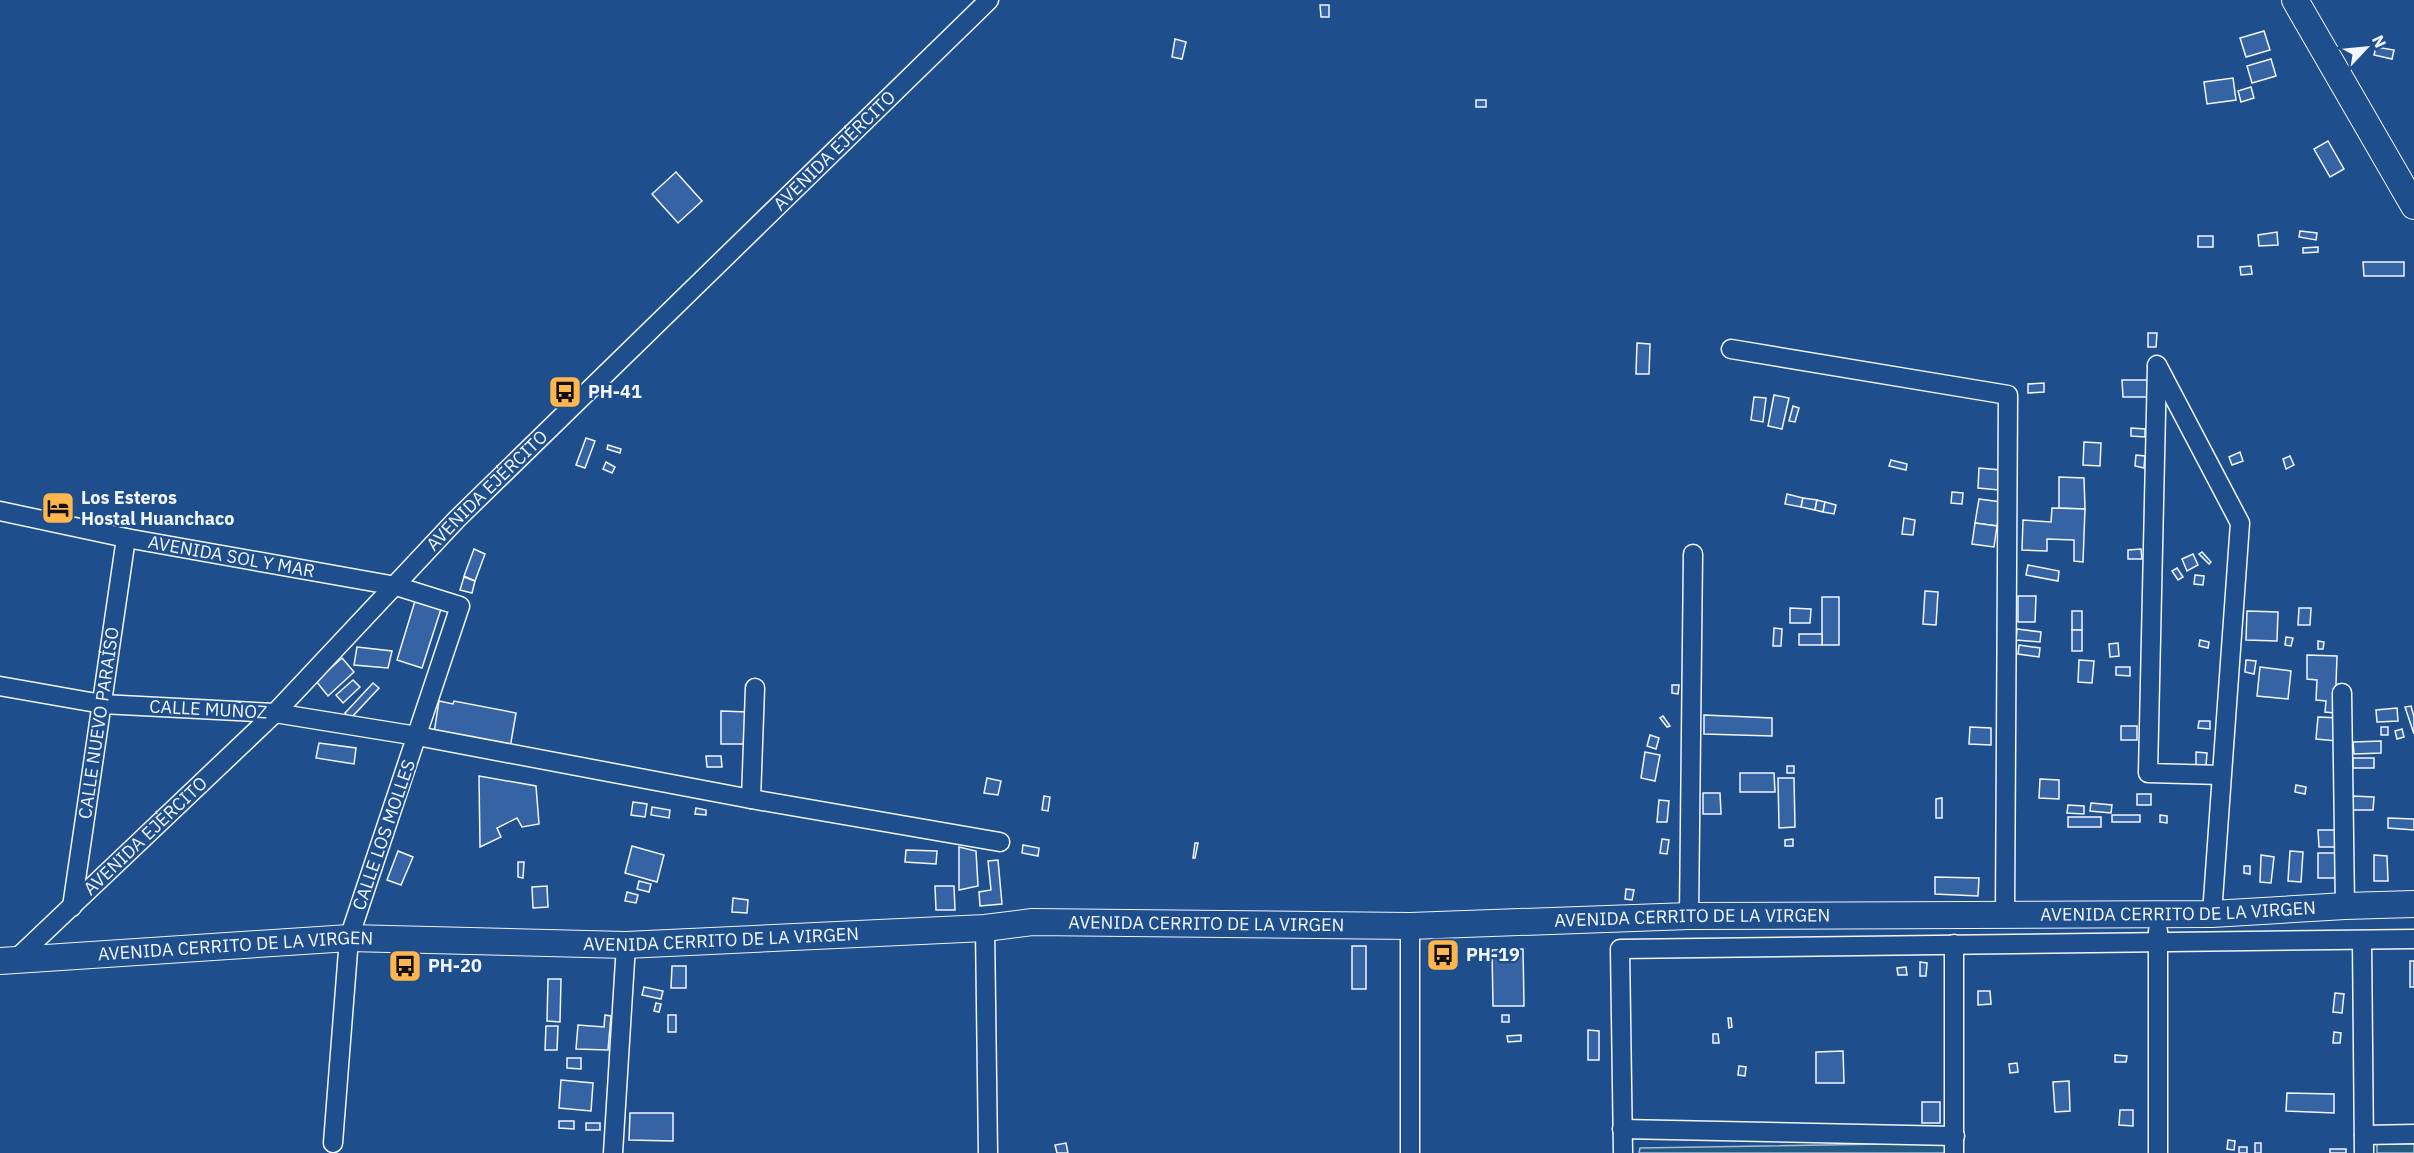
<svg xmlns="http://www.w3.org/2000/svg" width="2414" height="1153" viewBox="0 0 2414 1153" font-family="'IBM Plex Sans',sans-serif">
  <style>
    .green { fill: #245a82; stroke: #a8bbd7; stroke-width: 1.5 }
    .building { fill: #3563a3; stroke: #f2f6ff; stroke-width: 1.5 }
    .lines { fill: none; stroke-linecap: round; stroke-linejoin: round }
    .street-casing { stroke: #f2f6ff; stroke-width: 21 }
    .secondary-casing { stroke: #f2f6ff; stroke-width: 28 }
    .street { stroke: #1f4e8c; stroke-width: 18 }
    .secondary { stroke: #1f4e8c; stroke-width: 26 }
    .labels { text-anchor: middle; stroke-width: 4.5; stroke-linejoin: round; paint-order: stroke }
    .street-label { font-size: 18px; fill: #f2f6ff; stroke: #1f4e8c }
    .poi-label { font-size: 18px; font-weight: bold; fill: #f2f6ff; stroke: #1f4e8c; text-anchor: start }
  </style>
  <rect width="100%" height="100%" fill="#1f4e8c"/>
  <!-- green -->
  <g class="green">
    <polygon points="1946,1143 1946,1153 1639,1153 1640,1148"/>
    <rect x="2377" y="1144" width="37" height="9"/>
  </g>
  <!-- building -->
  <g class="building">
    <polygon points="1320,5 1329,5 1329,17 1321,17"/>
    <polygon points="2264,31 2270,50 2246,57 2240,38"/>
    <polygon points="1175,39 1186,42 1182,59 1172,57"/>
    <polygon points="2376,47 2394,50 2392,59 2374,55"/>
    <polygon points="2271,59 2276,76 2252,83 2247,66"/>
    <polygon points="2233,78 2236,100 2207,104 2204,82"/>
    <polygon points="2251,87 2254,98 2241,102 2238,91"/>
    <rect x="1476" y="100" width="10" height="7"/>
    <polygon points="2328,141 2344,169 2330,177 2314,149"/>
    <polygon points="676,172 702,201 678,223 652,194"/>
    <polygon points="2300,231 2317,233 2316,240 2299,237"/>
    <polygon points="2277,232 2278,245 2259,246 2258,235"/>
    <rect x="2198" y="236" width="15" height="11"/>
    <polygon points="2318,247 2318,252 2303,253 2303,248"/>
    <polygon points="2363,262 2404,262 2404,276 2364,276"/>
    <polygon points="2251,266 2252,274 2241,275 2240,267"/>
    <polygon points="2148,333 2157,333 2156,347 2148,347"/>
    <polygon points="1637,343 1650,344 1649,374 1636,374"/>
    <polygon points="2122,380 2149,380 2149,397 2123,397"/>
    <polygon points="2044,383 2044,392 2028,393 2028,384"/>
    <polygon points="1774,395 1789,398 1782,429 1768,426"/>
    <polygon points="1754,397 1766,398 1763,422 1751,420"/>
    <polygon points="1793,406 1799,408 1795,422 1789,421"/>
    <polygon points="2131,428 2145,429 2145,437 2131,436"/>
    <polygon points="586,438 595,441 585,468 576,465"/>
    <polygon points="2084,442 2101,443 2100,466 2083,465"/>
    <polygon points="608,445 621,449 620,453 607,449"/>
    <polygon points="2240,452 2243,461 2232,465 2229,457"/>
    <polygon points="2136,455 2145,456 2144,468 2135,466"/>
    <polygon points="2290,456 2294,465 2286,469 2283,459"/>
    <polygon points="1891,460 1907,464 1906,470 1889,466"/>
    <polygon points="606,462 615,467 612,473 603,469"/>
    <polygon points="1979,468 2001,470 1999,490 1978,488"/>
    <polygon points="2059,477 2084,478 2085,509 2059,508"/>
    <polygon points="1952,492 1963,493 1962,504 1951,503"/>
    <polygon points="1787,494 1803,498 1801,507 1785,504"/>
    <polygon points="1803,498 1817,500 1815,510 1801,507"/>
    <polygon points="1979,499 2001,502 1997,526 1975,523"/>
    <polygon points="1817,500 1825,502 1823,512 1815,510"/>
    <polygon points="1825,502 1836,505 1834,514 1823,512"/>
    <polygon points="2052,508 2085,509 2083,562 2074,561 2074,540 2047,539 2047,551 2022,550 2023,520 2051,522"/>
    <polygon points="1904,518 1915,520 1913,535 1902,534"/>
    <polygon points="1975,523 1997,526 1994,547 1972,544"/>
    <polygon points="474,549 485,554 475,581 464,576"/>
    <polygon points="2141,549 2142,559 2128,559 2128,550"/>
    <polygon points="2202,552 2211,562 2209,564 2199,554"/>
    <polygon points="2193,554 2198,565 2187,571 2182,559"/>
    <polygon points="2028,565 2059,571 2058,581 2026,575"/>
    <polygon points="2177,568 2183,577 2178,580 2172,571"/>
    <polygon points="2195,575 2204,576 2203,585 2194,584"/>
    <polygon points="464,577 475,581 472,593 460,590"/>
    <polygon points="1925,591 1938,592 1936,625 1923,624"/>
    <polygon points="2018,596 2036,596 2035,622 2018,622"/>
    <rect x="1822" y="597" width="17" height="48"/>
    <polygon points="415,601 441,609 422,668 397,660"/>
    <polygon points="1790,608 1811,609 1810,623 1790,623"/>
    <polygon points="2299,608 2311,608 2310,625 2298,625"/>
    <rect x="2072" y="611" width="10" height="19"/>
    <polygon points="2247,611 2278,612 2277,641 2246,640"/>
    <polygon points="1774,628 1782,629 1781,646 1773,646"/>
    <polygon points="2017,629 2041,632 2040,642 2016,640"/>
    <rect x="2072" y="630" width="10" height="21"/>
    <rect x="1799" y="634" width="23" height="11"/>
    <polygon points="2286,637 2293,638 2291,646 2285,645"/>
    <polygon points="2200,640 2209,642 2208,648 2199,646"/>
    <polygon points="2318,641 2324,642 2323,649 2318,649"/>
    <polygon points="2118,643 2119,656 2110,657 2109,644"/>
    <polygon points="2019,645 2040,648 2039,657 2018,654"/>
    <polygon points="357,647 392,651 388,668 354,665"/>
    <polygon points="2307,655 2337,656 2335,713 2325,712 2326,701 2316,700 2317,680 2307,679"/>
    <polygon points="342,658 354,672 328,696 316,681"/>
    <polygon points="2079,660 2094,661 2092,683 2078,682"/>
    <polygon points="2246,660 2256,661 2254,674 2245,672"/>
    <polygon points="2116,667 2130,667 2130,676 2116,675"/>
    <polygon points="2260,667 2291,671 2288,699 2257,696"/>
    <polygon points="353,680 360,687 343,703 336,695"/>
    <polygon points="373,683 379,688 350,719 345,713"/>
    <polygon points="1672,685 1679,685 1678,694 1672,693"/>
    <polygon points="439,701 453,704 454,701 516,713 510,748 434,733"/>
    <polygon points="2411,706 2414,717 2414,734 2405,707"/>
    <polygon points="2397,708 2398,721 2377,722 2376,710"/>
    <polygon points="721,711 748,712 748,744 721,744"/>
    <polygon points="1704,715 1772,718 1772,736 1704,734"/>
    <polygon points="1663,716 1670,726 1667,727 1660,718"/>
    <polygon points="2318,717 2340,718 2337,741 2316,739"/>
    <polygon points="2199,721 2210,721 2210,729 2198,728"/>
    <rect x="2121" y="726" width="16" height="14"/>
    <polygon points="1970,727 1991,728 1991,745 1969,744"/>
    <rect x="2381" y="727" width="7" height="8"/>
    <polygon points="2402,729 2404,737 2397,739 2395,731"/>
    <polygon points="1650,735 1659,738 1656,749 1647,746"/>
    <polygon points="2381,741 2381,753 2354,754 2353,742"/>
    <polygon points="319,743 356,748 354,764 316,758"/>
    <polygon points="1645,752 1660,755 1655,781 1641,778"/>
    <polygon points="2196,752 2207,753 2206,766 2196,765"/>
    <polygon points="706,756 721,756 722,767 707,767"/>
    <rect x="2353" y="758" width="21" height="10"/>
    <rect x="1787" y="766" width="7" height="7"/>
    <polygon points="1740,773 1774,773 1775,792 1740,792"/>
    <polygon points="479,776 536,786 539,824 522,827 517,818 497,828 501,837 480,847"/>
    <polygon points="987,778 1001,781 998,795 984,793"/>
    <polygon points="1778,778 1794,778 1795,827 1779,828"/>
    <polygon points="2040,779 2059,780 2059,799 2039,798"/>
    <polygon points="2296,785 2306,787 2305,794 2295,792"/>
    <polygon points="1703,793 1720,793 1721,814 1703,814"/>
    <rect x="2137" y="794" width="14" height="11"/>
    <polygon points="1044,796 1050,797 1048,811 1042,810"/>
    <polygon points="2352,796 2374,797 2373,810 2352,810"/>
    <polygon points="1942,798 1942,818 1936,818 1936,799"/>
    <polygon points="1659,800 1669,801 1667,822 1657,822"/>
    <polygon points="633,802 647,804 645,817 631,815"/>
    <polygon points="2091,803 2112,805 2111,813 2090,811"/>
    <polygon points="2068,805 2084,806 2084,814 2067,813"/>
    <polygon points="652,807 670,810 669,818 651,815"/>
    <polygon points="696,808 706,810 706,815 695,814"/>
    <rect x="2112" y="815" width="28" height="7"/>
    <polygon points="2160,815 2167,816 2167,823 2160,822"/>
    <rect x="2068" y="817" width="33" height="10"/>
    <polygon points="2388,818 2414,819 2414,830 2388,828"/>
    <polygon points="2318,830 2335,830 2336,847 2319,847"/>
    <polygon points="1662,839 1669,840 1667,854 1660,853"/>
    <polygon points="1793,839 1793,846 1785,846 1785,840"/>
    <polygon points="1195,843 1198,843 1195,858 1193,858"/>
    <polygon points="1023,845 1039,848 1038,856 1022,853"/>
    <polygon points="632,846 664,855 657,882 625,873"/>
    <polygon points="959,847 976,851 978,886 959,890"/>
    <polygon points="906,850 937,851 936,864 905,862"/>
    <polygon points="398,851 413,857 401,885 387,880"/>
    <polygon points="2290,851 2303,852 2301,882 2288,881"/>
    <rect x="2318" y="853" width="17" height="25"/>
    <polygon points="2261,855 2274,857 2271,883 2260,882"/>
    <polygon points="2374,855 2387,856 2388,881 2374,881"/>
    <polygon points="998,860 1002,904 980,906 979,892 991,890 988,861"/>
    <polygon points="518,862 524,862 523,878 518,877"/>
    <polygon points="2244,866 2250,866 2250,874 2244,873"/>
    <polygon points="1935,877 1979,878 1978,896 1935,894"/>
    <polygon points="639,881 651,884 649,892 637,889"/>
    <polygon points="547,886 548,907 533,908 532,887"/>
    <polygon points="935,886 954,886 955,910 936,910"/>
    <polygon points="1626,889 1634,890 1632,900 1625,899"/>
    <polygon points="627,892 638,895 636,903 625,901"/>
    <polygon points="733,898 748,900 747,913 732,912"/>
    <rect x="1352" y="946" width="14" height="43"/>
    <polygon points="1523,949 1524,1006 1493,1006 1492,950"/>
    <rect x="2410" y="961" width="4" height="26"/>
    <polygon points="1920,962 1927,963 1926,976 1920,976"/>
    <polygon points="672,966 686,966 686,988 671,988"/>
    <polygon points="1906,967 1907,975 1898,975 1897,968"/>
    <polygon points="548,979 561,979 560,1022 547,1021"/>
    <polygon points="644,987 663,991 661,999 642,995"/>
    <polygon points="1978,991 1990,991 1991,1004 1978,1005"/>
    <polygon points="2335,993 2344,994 2342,1013 2333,1012"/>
    <polygon points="656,1003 661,1004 659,1012 654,1011"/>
    <polygon points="605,1015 611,1016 608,1050 576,1049 578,1025 604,1027"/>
    <rect x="668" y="1015" width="8" height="17"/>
    <rect x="1502" y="1015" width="7" height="7"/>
    <polygon points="1728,1018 1731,1018 1732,1027 1729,1028"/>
    <polygon points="546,1026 558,1026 557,1050 545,1050"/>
    <polygon points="1588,1030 1599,1031 1599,1060 1588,1060"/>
    <polygon points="2334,1032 2341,1033 2340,1043 2333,1043"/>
    <polygon points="1713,1034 1718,1034 1719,1043 1713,1043"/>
    <polygon points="1521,1035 1521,1041 1508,1042 1507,1036"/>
    <polygon points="1843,1051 1844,1083 1816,1083 1816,1052"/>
    <polygon points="2115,1055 2127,1056 2126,1062 2115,1062"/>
    <polygon points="567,1058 581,1058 581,1069 567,1068"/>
    <polygon points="2017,1063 2018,1072 2010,1073 2009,1064"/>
    <polygon points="1739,1066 1746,1067 1745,1076 1738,1075"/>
    <polygon points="561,1080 593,1083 591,1111 559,1108"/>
    <polygon points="2069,1081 2070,1111 2055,1112 2053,1082"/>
    <polygon points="2287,1093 2334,1094 2334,1113 2286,1111"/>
    <rect x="1922" y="1102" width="18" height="21"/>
    <polygon points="2120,1110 2133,1110 2133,1126 2119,1125"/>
    <polygon points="630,1113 673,1113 673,1141 629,1140"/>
    <polygon points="559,1121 574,1121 574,1129 559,1128"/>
    <rect x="586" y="1123" width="14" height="7"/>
    <polygon points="2228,1140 2235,1141 2234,1150 2227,1149"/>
    <polygon points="1066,1143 1068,1153 1057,1153 1055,1145"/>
    <rect x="2255" y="1143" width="6" height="10"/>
    <rect x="2239" y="1147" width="8" height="6"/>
    <rect x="2330" y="1149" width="16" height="4"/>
  </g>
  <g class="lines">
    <!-- street casing -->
    <g class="street-casing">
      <g id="street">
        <polyline points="1731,349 2008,395 2005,913"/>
        <polyline points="2157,365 2240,523 2212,914"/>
        <polyline points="2157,367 2148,773 2221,775"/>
        <path id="s1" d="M0,511L126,538L396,586L460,606L349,938L333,1143"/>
        <path id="s2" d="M0,686L102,704L275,713L417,736L751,799L1000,842"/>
        <polyline points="2342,693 2345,906"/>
        <polyline points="751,799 755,688"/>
        <path id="s3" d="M72,907L126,538"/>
        <polyline points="1689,916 1693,554"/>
        <polyline points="1410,926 1410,1153"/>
        <polyline points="985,928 988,1153"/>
        <polyline points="2362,940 2364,1153"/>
        <polyline points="1954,944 1954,1153"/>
        <path id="s4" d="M15,960L275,713L457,519L989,0"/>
        <polyline points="1622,1129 1955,1136"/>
        <polyline points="2364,1135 2414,1134"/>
        <polyline points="613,1153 626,945"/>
        <polyline points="1623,1153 1620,949 2414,939"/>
        <polyline points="2158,1153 2158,931"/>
      </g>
    </g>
    <!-- secondary casing -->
    <g class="secondary-casing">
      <g id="secondary">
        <polyline points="2295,0 2414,206"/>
        <path id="s5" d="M0,961L349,938L626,945L985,928L1032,922L1410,926L1689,916L2212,914L2345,906L2414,904"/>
      </g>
    </g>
    <!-- street -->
    <use href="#street" class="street"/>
    <!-- secondary -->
    <use href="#secondary" class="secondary"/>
  </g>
  <!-- icons -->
  <defs>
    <g id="bus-square" transform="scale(1.725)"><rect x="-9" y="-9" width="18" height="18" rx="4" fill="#ffb74d" stroke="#1f4e8c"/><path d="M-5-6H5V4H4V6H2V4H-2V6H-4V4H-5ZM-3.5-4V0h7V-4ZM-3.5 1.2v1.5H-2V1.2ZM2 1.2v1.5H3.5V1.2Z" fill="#111"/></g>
    <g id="hotel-square" transform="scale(1.725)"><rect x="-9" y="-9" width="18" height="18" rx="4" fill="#ffb74d" stroke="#1f4e8c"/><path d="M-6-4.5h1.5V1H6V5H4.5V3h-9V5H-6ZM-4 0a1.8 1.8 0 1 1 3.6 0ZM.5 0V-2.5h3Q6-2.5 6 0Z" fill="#111"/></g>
  </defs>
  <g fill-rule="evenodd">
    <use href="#bus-square" x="565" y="392"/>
    <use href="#hotel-square" x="58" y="508"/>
    <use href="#bus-square" x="1443" y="955"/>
    <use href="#bus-square" x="405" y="966"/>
  </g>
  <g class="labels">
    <!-- street labels -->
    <g class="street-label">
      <text dy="6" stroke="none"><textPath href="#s4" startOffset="1152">AVENIDA EJÉRCITO</textPath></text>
      <text dy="6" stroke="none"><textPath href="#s4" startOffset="666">AVENIDA EJÉRCITO</textPath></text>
      <text dy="6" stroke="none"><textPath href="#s1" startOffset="236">AVENIDA SOL Y MAR</textPath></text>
      <text dy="6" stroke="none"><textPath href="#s2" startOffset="210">CALLE MUÑOZ</textPath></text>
      <text dy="6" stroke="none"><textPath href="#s3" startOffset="186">CALLE NUEVO PARAÍSO</textPath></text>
      <text transform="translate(384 835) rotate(-71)" y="6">CALLE LOS MOLLES</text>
      <text dy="6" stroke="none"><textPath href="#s4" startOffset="180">AVENIDA EJÉRCITO</textPath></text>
      <text dy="6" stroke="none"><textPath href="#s5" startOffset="2180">AVENIDA CERRITO DE LA VIRGEN</textPath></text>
      <text dy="6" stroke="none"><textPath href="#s5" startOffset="1694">AVENIDA CERRITO DE LA VIRGEN</textPath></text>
      <text dy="6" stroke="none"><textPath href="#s5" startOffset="1208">AVENIDA CERRITO DE LA VIRGEN</textPath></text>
      <text dy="6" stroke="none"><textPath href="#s5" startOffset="722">AVENIDA CERRITO DE LA VIRGEN</textPath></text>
      <text dy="6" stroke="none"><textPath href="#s5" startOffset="236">AVENIDA CERRITO DE LA VIRGEN</textPath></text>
    </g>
    <!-- poi labels -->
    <g class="poi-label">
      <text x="588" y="398">PH-41</text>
      <text x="81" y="504">Los Esteros<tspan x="81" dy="21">Hostal Huanchaco</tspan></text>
      <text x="1466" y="961">PH-19</text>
      <text x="428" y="972">PH-20</text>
    </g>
  </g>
  <!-- north arrow -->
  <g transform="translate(2366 48) rotate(64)" stroke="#1f4e8c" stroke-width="4.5" paint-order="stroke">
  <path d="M0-4.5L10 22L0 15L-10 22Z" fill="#f2f6ff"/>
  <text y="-9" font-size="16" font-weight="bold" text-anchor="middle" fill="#f2f6ff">N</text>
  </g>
</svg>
